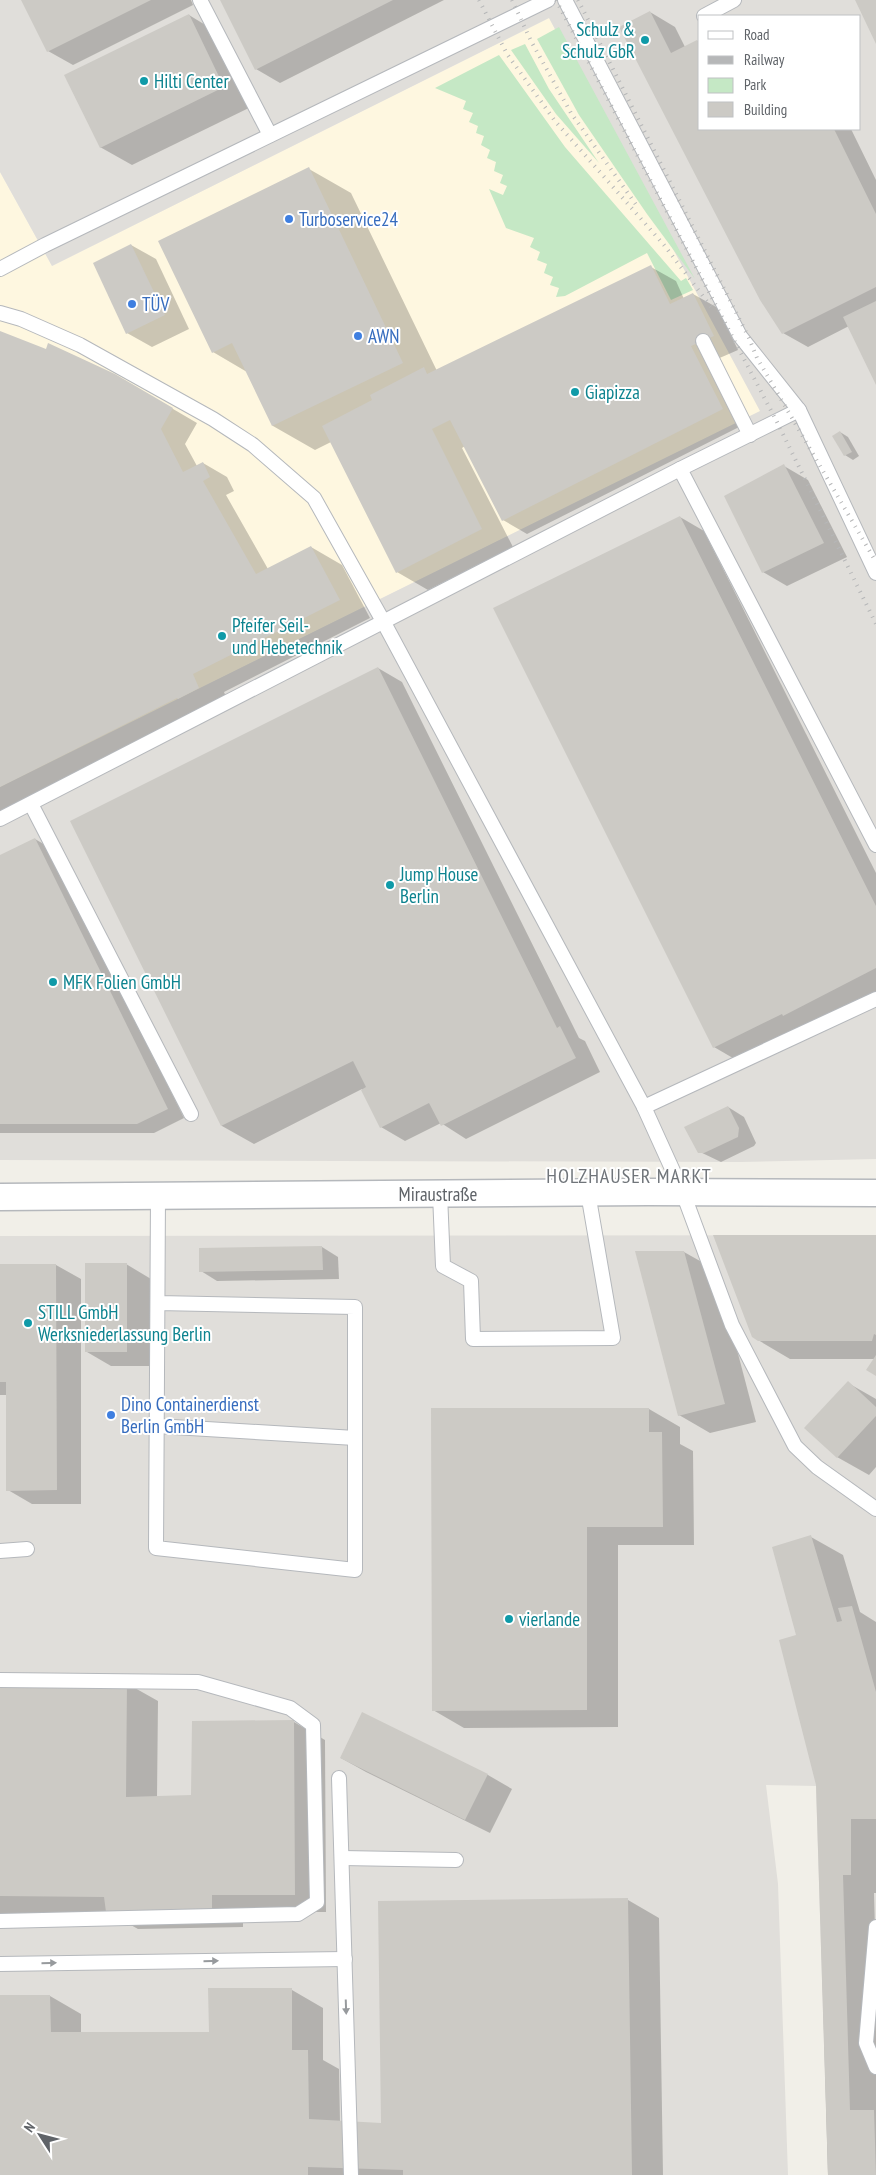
<svg xmlns="http://www.w3.org/2000/svg" width="876" height="2175" viewBox="0 0 876 2175" font-family="'PT Sans Narrow',sans-serif">
  <style>
    .commercial { fill: #fef7e0 }
    .industrial { fill: #e0deda; fill-rule: evenodd }
    .green { fill: #c5e8c5 }
    .shadow { fill: #0003 }
    .building { fill: #cccac5 }
    .lines { fill: none; stroke-linecap: round; stroke-linejoin: round }
    .lane-casing { stroke: #b5b8bc; stroke-width: 16 }
    .street-casing { stroke: #b5b8bc; stroke-width: 29 }
    .lane { stroke: #fff; stroke-width: 14 }
    .street { stroke: #fff; stroke-width: 26 }
    .rail { stroke: #b6b7b8; stroke-width: 4; stroke-dasharray: 1 6; stroke-linecap: butt }
    .oneway { fill: #979a9d }
    .culture-dot { fill: #0f9aa8; stroke: #fff; stroke-width: 2 }
    .shop-dot { fill: #3f7fe0; stroke: #fff; stroke-width: 2 }
    .labels { text-anchor: middle; stroke-width: 4; stroke-linejoin: round; paint-order: stroke }
    .culture-label { font-size: 19px; fill: #0d838f; stroke: #fff; text-anchor: start }
    .shop-label { font-size: 19px; fill: #366cbe; stroke: #fff; text-anchor: start }
    .street-label { font-size: 19px; fill: #5f6368; stroke: #fff }
    .neighbourhood-label { font-size: 20px; letter-spacing: 1px; fill: #70757a; stroke: #fff }
  </style>
  <rect width="100%" height="100%" fill="#f1efe8"/>
  <!-- commercial -->
  <polygon class="commercial" points="549,18 761,411 0,787 0,172 52,266"/>
  <!-- industrial -->
  <g class="industrial">
    <path d="M0,0H876V1159L741,1162L0,1160V787L760,411L549,18L52,266L0,172ZM700,16H860V129H700Z"/>
    <polygon points="876,1235 876,2175 828,2175 816,1786 766,1785 778,1884 788,2175 0,2175 0,1236"/>
  </g>
  <!-- green -->
  <g class="green">
    <polygon points="559,27 695,279 647,214 579,115 537,39"/>
    <polygon points="525,44 549,89 599,163 556,114 511,50"/>
    <polygon points="499,55 565,147 681,281 686,278 693,290 671,300 647,253 565,296 556,297 559,288 550,285 553,277 544,273 547,264 537,260 540,252 530,247 534,238 506,228 489,189 503,195 507,186 500,183 503,175 494,171 496,162 487,158 490,150 481,145 484,136 476,133 478,126 469,122 473,113 463,109 466,101 435,88"/>
  </g>
  <!-- shadow -->
  <g class="shadow">
    <polygon points="23,0 191,0 193,5 73,65 48,51"/>
    <polygon points="221,0 444,0 280,83 256,69"/>
    <polygon points="650,12 675,27 685,47 697,41 700,42 700,129 851,129 876,180 876,382 849,326 808,347 783,333"/>
    <polygon points="189,15 220,34 255,105 132,165 100,147"/>
    <polygon points="309,169 351,193 437,371 651,267 676,281 684,299 693,294 718,308 738,350 715,360 747,423 527,534 503,520 465,446 462,448 513,547 428,590 397,572 331,442 315,450 273,426 247,372 213,352"/>
    <polygon points="131,245 156,259 189,329 152,347 127,333"/>
    <polygon points="0,333 115,375 197,423 185,444 197,466 203,463 227,477 234,491 226,495 268,569 311,547 342,565 370,618 224,692 230,706 0,813"/>
    <polygon points="840,432 848,437 859,456 853,460 845,455"/>
    <polygon points="784,466 808,480 847,557 787,586 763,572"/>
    <polygon points="680,517 704,531 876,873 876,995 738,1061 714,1047"/>
    <polygon points="378,668 402,682 579,1038 585,1041 600,1072 466,1139 441,1123 405,1141 381,1127 362,1089 254,1144 222,1126 72,821"/>
    <polygon points="35,839 52,849 184,1118 154,1133 0,1133 0,856"/>
    <polygon points="728,1107 744,1117 756,1143 754,1146 721,1162 698,1151"/>
    <polygon points="876,1236 876,1375 875,1359 790,1359 758,1340"/>
    <polygon points="322,1247 338,1257 339,1279 217,1281 201,1271"/>
    <polygon points="684,1252 716,1270 756,1422 710,1433 679,1415"/>
    <polygon points="126,1264 151,1279 152,1366 111,1366 87,1352"/>
    <polygon points="0,1265 56,1265 81,1279 81,1504 32,1504 8,1490 7,1395 0,1395"/>
    <polygon points="848,1383 876,1399 876,1467 869,1475 837,1457"/>
    <polygon points="649,1409 680,1427 680,1444 693,1451 694,1545 618,1545 618,1727 464,1728 433,1710 432,1410"/>
    <polygon points="811,1537 843,1555 860,1612 876,1622 876,1893 874,1893 876,1966 876,2175 828,2175 817,1785 798,1636"/>
    <polygon points="0,1683 126,1683 158,1701 157,1798 192,1797 294,1722 325,1740 326,1912 243,1912 243,1927 138,1929 111,1914 0,1914"/>
    <polygon points="363,1714 488,1775 512,1789 490,1833 366,1772 341,1758"/>
    <polygon points="628,1900 659,1918 663,2175 0,2175 0,1997 50,1996 81,2014 81,2033 210,2033 292,1990 323,2008 323,2060 339,2069 340,2122 382,2124"/>
  </g>
  <!-- building -->
  <g class="building">
    <polygon points="21,0 151,0 47,52"/>
    <polygon points="220,0 393,0 255,70"/>
    <polygon points="855,0 876,0 876,44 856,2"/>
    <polygon points="650,11 671,53 697,40 700,44 700,129 834,129 876,214 876,287 782,334 760,300 747,275 619,27"/>
    <polygon points="189,14 224,87 100,148 64,75"/>
    <polygon points="309,167 403,363 272,426 232,343 212,353 158,241"/>
    <polygon points="131,244 165,315 126,334 93,263"/>
    <polygon points="651,265 670,304 693,293 714,336 691,346 723,409 502,521 450,420 432,429 482,529 396,573 322,426 372,400 370,395 424,367 427,374"/>
    <polygon points="876,301 876,385 843,317"/>
    <polygon points="0,331 46,349 48,343 115,374 173,408 161,429 183,472 203,462 210,477 203,481 256,574 311,546 340,600 193,674 199,688 178,699 177,698 0,787"/>
    <polygon points="840,431 852,452 844,456 832,436"/>
    <polygon points="784,464 824,543 762,573 724,496"/>
    <polygon points="680,516 876,906 876,968 783,1016 782,1014 713,1048 493,608"/>
    <polygon points="378,667 557,1028 560,1026 576,1058 441,1126 429,1103 380,1128 361,1090 366,1087 353,1061 221,1126 70,821"/>
    <polygon points="35,838 168,1109 137,1124 0,1124 0,855"/>
    <polygon points="728,1106 739,1128 738,1137 704,1153 698,1153 684,1127"/>
    <polygon points="713,1235 876,1235 876,1335 874,1334 872,1341 758,1341 752,1337"/>
    <polygon points="322,1246 323,1270 199,1272 199,1248"/>
    <polygon points="635,1251 684,1251 725,1404 678,1416"/>
    <rect x="85" y="1263" width="42" height="89"/>
    <polygon points="0,1264 56,1264 57,1490 6,1491 6,1382 0,1382"/>
    <polygon points="876,1355 876,1376 866,1370"/>
    <polygon points="848,1381 876,1407 876,1416 837,1458 804,1428"/>
    <polygon points="431,1408 649,1408 649,1432 662,1432 663,1527 587,1527 587,1710 432,1711"/>
    <polygon points="811,1535 837,1622 842,1621 838,1608 852,1606 876,1692 876,1819 851,1819 851,1875 843,1875 850,2110 874,2110 876,2175 828,2175 816,1785 779,1640 796,1635 772,1547"/>
    <polygon points="0,1681 127,1682 126,1797 191,1795 192,1721 294,1720 295,1895 212,1895 212,1910 106,1912 104,1897 0,1896"/>
    <polygon points="362,1712 488,1774 465,1820 340,1758"/>
    <polygon points="628,1898 632,2175 403,2175 403,2170 308,2167 308,2175 0,2175 0,1995 50,1995 51,2032 209,2032 208,1988 292,1988 292,2050 308,2050 309,2119 381,2123 378,1901"/>
  </g>
  <g class="lines">
    <!-- lane casing -->
    <g class="lane-casing">
      <g id="lane">
        <polyline points="200,0 270,135"/>
        <polyline points="565,0 740,336 799,410 876,573"/>
        <polyline points="704,16 734,0"/>
        <polyline points="0,269 45,245 548,0"/>
        <polyline points="0,313 21,319 80,345 213,419 253,445 314,498 383,621 644,1107 683,1193 732,1325 795,1446 817,1467 876,1509"/>
        <polyline points="703,341 750,435"/>
        <polyline points="680,469 876,845"/>
        <polyline points="31,804 191,1114"/>
        <polyline points="0,819 680,469 799,410"/>
        <polyline points="644,1107 876,999"/>
        <polyline points="440,1194 443,1266 471,1281 473,1339 613,1338 588,1193"/>
        <polyline points="158,1303 355,1307 355,1570 156,1548 158,1196"/>
        <polyline points="157,1426 355,1438"/>
        <polyline points="0,1551 27,1549"/>
        <polyline points="0,1680 198,1682 290,1708 313,1725 317,1902 298,1914 0,1921"/>
        <polyline points="339,1778 351,2175"/>
        <polyline points="342,1858 456,1860"/>
        <polyline points="876,1927 866,2043 876,2067"/>
        <polyline points="0,1964 345,1959"/>
      </g>
    </g>
    <!-- street casing -->
    <g class="street-casing">
      <polyline id="street" points="0,1197 648,1192 876,1193"/>
    </g>
    <!-- lane -->
    <use href="#lane" class="lane"/>
    <!-- street -->
    <use href="#street" class="street"/>
    <!-- rail -->
    <g class="rail">
      <polyline points="479,0 507,54 555,121 664,245 712,308"/>
      <polyline points="512,0 531,41 571,113 637,206"/>
      <polyline points="556,0 777,422 876,624"/>
      <polyline points="578,0 749,338 757,358 876,562"/>
    </g>
  </g>
  <!-- one-way arrows -->
  <defs><path id="oneway-solid" d="M-6-.8H1V-3.2L6.5 0L1 3.2V.8H-6Z" transform="scale(1.25)"/></defs>
  <g class="oneway">
    <use href="#oneway-solid" transform="translate(211 1961) rotate(-1)"/>
    <use href="#oneway-solid" transform="translate(49 1963) rotate(-1)"/>
    <use href="#oneway-solid" transform="translate(346 2007) rotate(88)"/>
  </g>
  <!-- markers -->
  <g class="culture-dot">
    <circle cx="645" cy="40" r="5"/>
    <circle cx="144" cy="81" r="5"/>
    <circle cx="575" cy="392" r="5"/>
    <circle cx="222" cy="636" r="5"/>
    <circle cx="390" cy="885" r="5"/>
    <circle cx="53" cy="982" r="5"/>
    <circle cx="28" cy="1323" r="5"/>
    <circle cx="509" cy="1619" r="5"/>
  </g>
  <g class="shop-dot">
    <circle cx="289" cy="219" r="5"/>
    <circle cx="132" cy="304" r="5"/>
    <circle cx="358" cy="336" r="5"/>
    <circle cx="111" cy="1415" r="5"/>
  </g>
  <g class="labels">
    <!-- culture labels -->
    <g class="culture-label">
      <text x="635" y="36" text-anchor="end">Schulz &amp;<tspan x="635" dy="22">Schulz GbR</tspan></text>
      <text x="154" y="88">Hilti Center</text>
      <text x="585" y="399">Giapizza</text>
      <text x="232" y="632">Pfeifer Seil-<tspan x="232" dy="22">und Hebetechnik</tspan></text>
      <text x="400" y="881">Jump House<tspan x="400" dy="22">Berlin</tspan></text>
      <text x="63" y="989">MFK Folien GmbH</text>
      <text x="38" y="1319">STILL GmbH<tspan x="38" dy="22">Werksniederlassung Berlin</tspan></text>
      <text x="519" y="1626">vierlande</text>
    </g>
    <!-- shop labels -->
    <g class="shop-label">
      <text x="299" y="226">Turboservice24</text>
      <text x="142" y="311">TÜV</text>
      <text x="368" y="343">AWN</text>
      <text x="121" y="1411">Dino Containerdienst<tspan x="121" dy="22">Berlin GmbH</tspan></text>
    </g>
    <!-- street labels -->
    <g class="street-label">
      <text x="438" y="1201">Miraustraße</text>
    </g>
    <!-- neighbourhood labels -->
    <g class="neighbourhood-label">
      <text x="629" y="1183">HOLZHAUSER MARKT</text>
    </g>
  </g>
  <!-- legend -->
  <rect x="698" y="15" width="162" height="115" fill="#ffffff" stroke="#bfc1c3"/>
  <rect x="708" y="31" width="25" height="8" fill="#ffffff" stroke="#bfc1c3"/>
  <text x="744" y="40" font-size="15" fill="#5f6368">Road</text>
  <rect x="708" y="56" width="25" height="8" fill="#b6b7b8" stroke="#bfc1c3"/>
  <text x="744" y="65" font-size="15" fill="#5f6368">Railway</text>
  <rect x="708" y="78" width="25" height="15" fill="#c5e8c5" stroke="#bfc1c3"/>
  <text x="744" y="90" font-size="15" fill="#5f6368">Park</text>
  <rect x="708" y="102" width="25" height="15" fill="#cccac5" stroke="#bfc1c3"/>
  <text x="744" y="115" font-size="15" fill="#5f6368">Building</text>
  <!-- north arrow -->
  <g transform="translate(40 2135) rotate(306)" stroke="#ffffff" stroke-width="4" paint-order="stroke">
  <path d="M0-4L9 19L0 12L-9 19Z" fill="#5f6368"/>
  <text y="-8" font-size="14" font-weight="bold" text-anchor="middle" fill="#5f6368">N</text>
  </g>
</svg>
